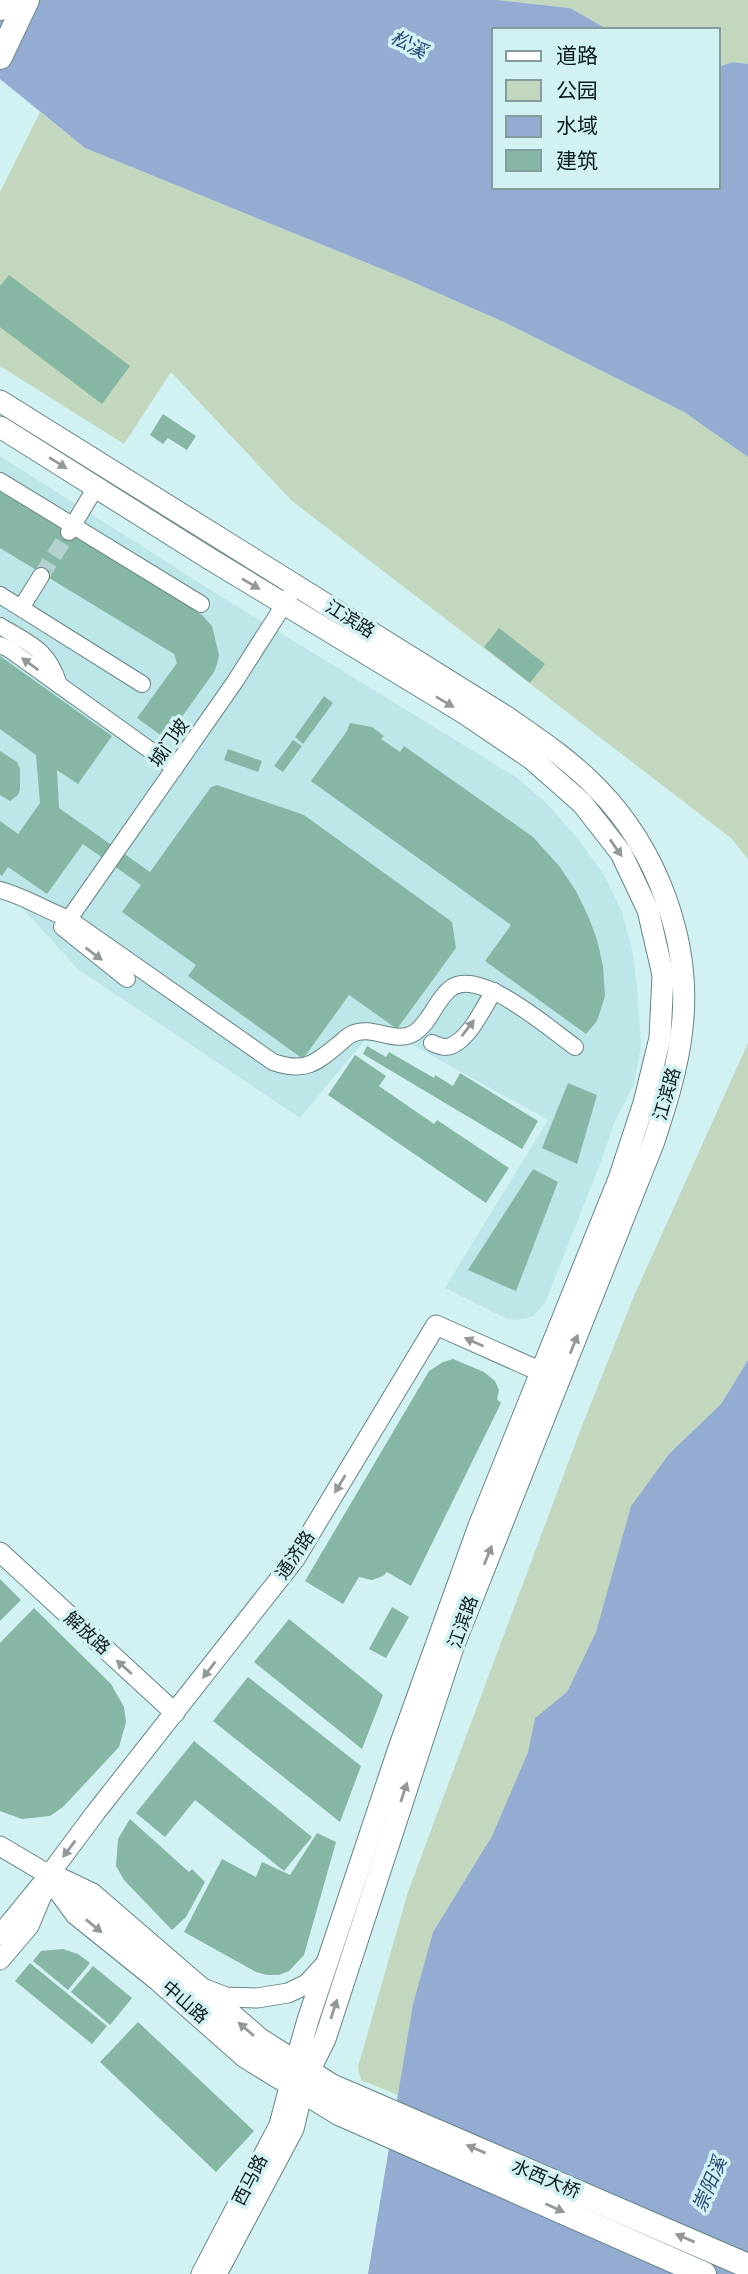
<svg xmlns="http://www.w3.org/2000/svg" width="748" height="2274" viewBox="0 0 748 2274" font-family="Quicksand,'Noto Sans SC',sans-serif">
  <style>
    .built { fill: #bce6e7 }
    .green { fill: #c3d6be }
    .water { fill: #94acd1 }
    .building { fill: #86b7a4 }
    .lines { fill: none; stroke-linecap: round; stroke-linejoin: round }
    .minor-tunnel { stroke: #b4d1d2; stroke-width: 16; stroke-dasharray: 16 8; stroke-linecap: butt }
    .minor-casing { stroke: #678485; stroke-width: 18 }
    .tertiary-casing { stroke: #678485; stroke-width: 21 }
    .secondary-casing { stroke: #678485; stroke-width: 23 }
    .primary-casing { stroke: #678485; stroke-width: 26 }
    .minor { stroke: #fff; stroke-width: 16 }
    .tertiary { stroke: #fff; stroke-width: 19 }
    .secondary { stroke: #fff; stroke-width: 21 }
    .primary { stroke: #fff; stroke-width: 24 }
    .oneway { fill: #939999 }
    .labels { text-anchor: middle; stroke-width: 7; stroke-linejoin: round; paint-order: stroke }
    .street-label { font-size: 18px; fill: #101c1c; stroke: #d1f1f2 }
    .water-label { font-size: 19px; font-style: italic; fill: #2a4979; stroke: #d1f1f2 }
  </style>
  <rect width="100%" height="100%" fill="#d1f1f2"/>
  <!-- built -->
  <polygon class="built" points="0,456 225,599 519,779 549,806 579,840 604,875 622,912 632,949 637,988 641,1046 634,1084 614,1123 601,1161 545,1303 533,1316 518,1320 507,1319 445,1288 548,1120 411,1044 364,1041 300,1118 78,969 15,900 0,895"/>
  <!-- green -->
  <g class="green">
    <polygon points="497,0 748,0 748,64 733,62 718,67 718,30 609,30 570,8"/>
    <polygon points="40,112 85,148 399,276 506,323 684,412 748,457 748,859 731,838 292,501 171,372 124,444 0,366 0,192"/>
    <polygon points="748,1043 748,1360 721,1404 669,1454 631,1506 596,1632 567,1692 535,1718 528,1752 492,1836 433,1932 413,2004 398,2095 361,2080 358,2067 408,1892 580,1431 634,1296"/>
  </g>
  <!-- water -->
  <g class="water">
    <polygon points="0,0 497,0 570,8 609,30 494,30 494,187 718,187 718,67 733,62 748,64 748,457 684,412 506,323 399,276 85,148 0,79"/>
    <polygon points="748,1360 748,2274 368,2274 413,2004 433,1932 492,1836 528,1752 535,1718 567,1692 596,1632 631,1506 669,1454 721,1404"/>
  </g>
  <!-- building -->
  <g class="building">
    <polygon points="9,275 130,366 102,404 0,327 0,286"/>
    <polygon points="163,414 196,436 187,450 168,438 163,444 150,435"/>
    <polygon points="0,491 202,615 212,626 219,655 217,664 214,672 166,739 137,718 177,663 174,654 0,548"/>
    <polygon points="499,628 545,664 530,683 484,647"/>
    <polygon points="0,656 112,736 78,784 57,770 59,808 150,872 211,787 217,785 304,815 452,922 456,948 397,1029 349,995 303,1059 188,976 196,965 122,912 141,885 83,844 47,894 8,867 2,876 0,874 0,821 18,834 40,803 36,755 0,729"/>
    <polygon points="324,696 333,703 303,744 295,737"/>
    <polygon points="350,723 372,727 384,736 381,739 400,752 404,746 533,837 560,867 576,891 589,918 597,940 603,966 605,996 597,1021 586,1034 485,961 511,925 311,781 347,731"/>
    <polygon points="293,740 302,746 283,772 274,766"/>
    <polygon points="228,749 262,761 258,772 224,760"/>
    <polygon points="0,751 17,762 20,769 20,789 18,795 10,801 0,795"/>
    <polygon points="367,1046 386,1057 389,1052 434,1078 435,1075 453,1086 460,1073 538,1121 522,1149 363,1054"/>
    <polygon points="355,1055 386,1076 379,1086 434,1124 437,1120 509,1168 486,1203 328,1095"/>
    <polygon points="568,1083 597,1095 577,1164 542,1148"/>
    <polygon points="533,1169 558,1182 516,1291 468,1270"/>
    <polygon points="453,1359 484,1372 495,1381 499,1390 497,1399 501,1403 411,1586 387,1572 383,1576 372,1580 359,1577 343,1604 305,1581 429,1371 443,1362"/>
    <polygon points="0,1579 21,1600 0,1621"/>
    <polygon points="392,1607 409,1617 386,1658 369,1649"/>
    <polygon points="34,1608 111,1684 124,1707 126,1722 119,1747 63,1807 50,1816 22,1819 0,1811 0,1643"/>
    <polygon points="289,1619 383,1695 362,1749 254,1662"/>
    <polygon points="248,1677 361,1766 340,1822 213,1721"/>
    <polygon points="194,1741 312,1837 284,1871 195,1800 165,1837 136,1813"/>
    <polygon points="130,1819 189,1872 192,1869 205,1882 186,1917 172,1930 124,1880 116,1866 118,1839"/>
    <polygon points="317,1833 336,1842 304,1955 289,1971 279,1975 267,1975 256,1972 184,1932 222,1859 256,1877 262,1862 290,1875"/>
    <polygon points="63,1949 78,1954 90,1963 68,1990 33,1961 41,1951"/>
    <polygon points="30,1963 107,2026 92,2044 15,1981"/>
    <polygon points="93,1966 132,1998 110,2025 71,1992"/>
    <polygon points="138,2022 254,2131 216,2172 100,2062"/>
  </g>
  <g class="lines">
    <!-- minor-tunnel -->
    <polyline class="minor-tunnel" points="41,576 69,532"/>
    <!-- minor casing -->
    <g class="minor-casing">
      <g id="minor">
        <polyline points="0,481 201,604"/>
        <polyline points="69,532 96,487"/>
        <polyline points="0,595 142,684"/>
        <polyline points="21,608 41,576"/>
        <path d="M0,626C30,644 48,649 59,685"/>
        <polyline points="0,645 9,649 175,768"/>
        <path d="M0,890C24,896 45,910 69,919L273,1062C304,1073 315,1064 339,1044C343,1041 347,1036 352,1034C372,1024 395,1045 414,1033C431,1022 436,999 451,988C480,967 551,1030 575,1047"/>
        <polyline points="69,919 234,683 296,586"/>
        <polyline points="62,927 127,979"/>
        <path d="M432,1043C439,1046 446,1049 453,1045C471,1036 483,1008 494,991"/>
      </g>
    </g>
    <!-- tertiary casing -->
    <g class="tertiary-casing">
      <g id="tertiary">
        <polyline points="0,1552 175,1713"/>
        <polyline points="0,1846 49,1875"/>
        <polyline points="0,1935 49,1875 96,1812 295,1559 436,1325 555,1378"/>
        <polyline points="0,1960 29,1926 45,1888"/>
        <polyline points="205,1989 226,1997 257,1998 288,1993 307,1984 326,1963"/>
        <polyline points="201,2274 279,2125 290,2083"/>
        <polyline points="217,2274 294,2129 303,2091"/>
      </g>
    </g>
    <!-- secondary casing -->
    <g class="secondary-casing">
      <g id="secondary">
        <path d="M0,401L505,716C537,738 570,760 597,788C657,849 692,942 682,1028C678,1067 666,1104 654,1141L453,1647L325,2039L309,2071L304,2088"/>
        <polyline points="0,427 210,559 464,713 532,759 582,803 621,853 648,910 663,975 660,1038 644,1103 619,1179 479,1526 398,1751 308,2020 292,2076"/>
      </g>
    </g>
    <!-- primary casing -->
    <g class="primary-casing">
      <g id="primary">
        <polyline points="0,8 4,0"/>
        <polyline points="0,57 27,0"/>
        <polyline points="49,1875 91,1895 259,2040 331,2086 748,2266"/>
        <polyline points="52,1879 77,1913 159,1979 246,2056 339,2113 704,2274"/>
      </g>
    </g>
    <!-- minor -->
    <use href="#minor" class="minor"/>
    <!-- tertiary -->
    <use href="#tertiary" class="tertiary"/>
    <!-- secondary -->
    <use href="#secondary" class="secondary"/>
    <!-- primary -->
    <use href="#primary" class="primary"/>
  </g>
  <!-- one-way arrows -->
  <defs><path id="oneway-solid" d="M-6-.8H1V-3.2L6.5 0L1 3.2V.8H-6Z" transform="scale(1.75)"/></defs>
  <g class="oneway">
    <use href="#oneway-solid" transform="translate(58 463) rotate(32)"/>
    <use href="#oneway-solid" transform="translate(251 584) rotate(31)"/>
    <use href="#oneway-solid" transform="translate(30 664) rotate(-144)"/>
    <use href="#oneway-solid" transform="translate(445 702) rotate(31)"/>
    <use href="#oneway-solid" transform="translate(616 848) rotate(55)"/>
    <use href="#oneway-solid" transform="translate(94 954) rotate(37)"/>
    <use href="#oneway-solid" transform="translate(468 1028) rotate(-52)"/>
    <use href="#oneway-solid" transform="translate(474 1342) rotate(-156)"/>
    <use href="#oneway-solid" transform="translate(574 1344) rotate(-68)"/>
    <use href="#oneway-solid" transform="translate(340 1484) rotate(121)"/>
    <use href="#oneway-solid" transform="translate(488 1555) rotate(-68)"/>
    <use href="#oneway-solid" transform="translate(124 1667) rotate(-138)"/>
    <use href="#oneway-solid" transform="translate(209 1670) rotate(128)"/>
    <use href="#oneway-solid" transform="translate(404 1792) rotate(-72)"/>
    <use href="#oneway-solid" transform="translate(69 1849) rotate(127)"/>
    <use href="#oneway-solid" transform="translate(94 1926) rotate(39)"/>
    <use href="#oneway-solid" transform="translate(334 2009) rotate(-72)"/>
    <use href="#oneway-solid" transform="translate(246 2029) rotate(-139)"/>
    <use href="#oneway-solid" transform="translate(476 2149) rotate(-157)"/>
    <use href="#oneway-solid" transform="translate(555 2208) rotate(24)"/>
    <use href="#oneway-solid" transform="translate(685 2238) rotate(-157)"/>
  </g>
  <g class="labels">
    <!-- street labels -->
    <g class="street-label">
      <text transform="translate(350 619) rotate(32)" y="6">江滨路</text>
      <text transform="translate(169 743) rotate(-55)" y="6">城门坡</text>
      <text transform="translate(667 1094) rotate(-74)" y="6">江滨路</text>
      <text transform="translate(295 1555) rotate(-56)" y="6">通济路</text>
      <text transform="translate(463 1622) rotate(-70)" y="6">江滨路</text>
      <text transform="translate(87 1633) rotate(42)" y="6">解放路</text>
      <text transform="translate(185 2002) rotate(41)" y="6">中山路</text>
      <text transform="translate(546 2179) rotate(23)" y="6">水西大桥</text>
      <text transform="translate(250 2180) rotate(-63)" y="6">西马路</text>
    </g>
    <!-- water labels -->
    <g class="water-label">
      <text transform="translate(409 44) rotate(27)" y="7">松溪</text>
      <text transform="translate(709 2184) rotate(-67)" y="7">崇阳溪</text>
    </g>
  </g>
  <!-- legend -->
  <rect x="492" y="28" width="228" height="161" fill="#d1f1f2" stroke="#849c9c" stroke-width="2"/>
  <rect x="506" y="51" width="35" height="10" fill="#ffffff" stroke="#849c9c" stroke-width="2"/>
  <text x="556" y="63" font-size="21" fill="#101c1c">道路</text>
  <rect x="506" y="80" width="35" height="21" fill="#c3d6be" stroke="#849c9c" stroke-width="2"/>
  <text x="556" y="98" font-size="21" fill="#101c1c">公园</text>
  <rect x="506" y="116" width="35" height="21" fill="#94acd1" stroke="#849c9c" stroke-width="2"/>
  <text x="556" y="133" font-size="21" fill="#101c1c">水域</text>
  <rect x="506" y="150" width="35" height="21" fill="#86b7a4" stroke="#849c9c" stroke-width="2"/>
  <text x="556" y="168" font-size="21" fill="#101c1c">建筑</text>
</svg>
